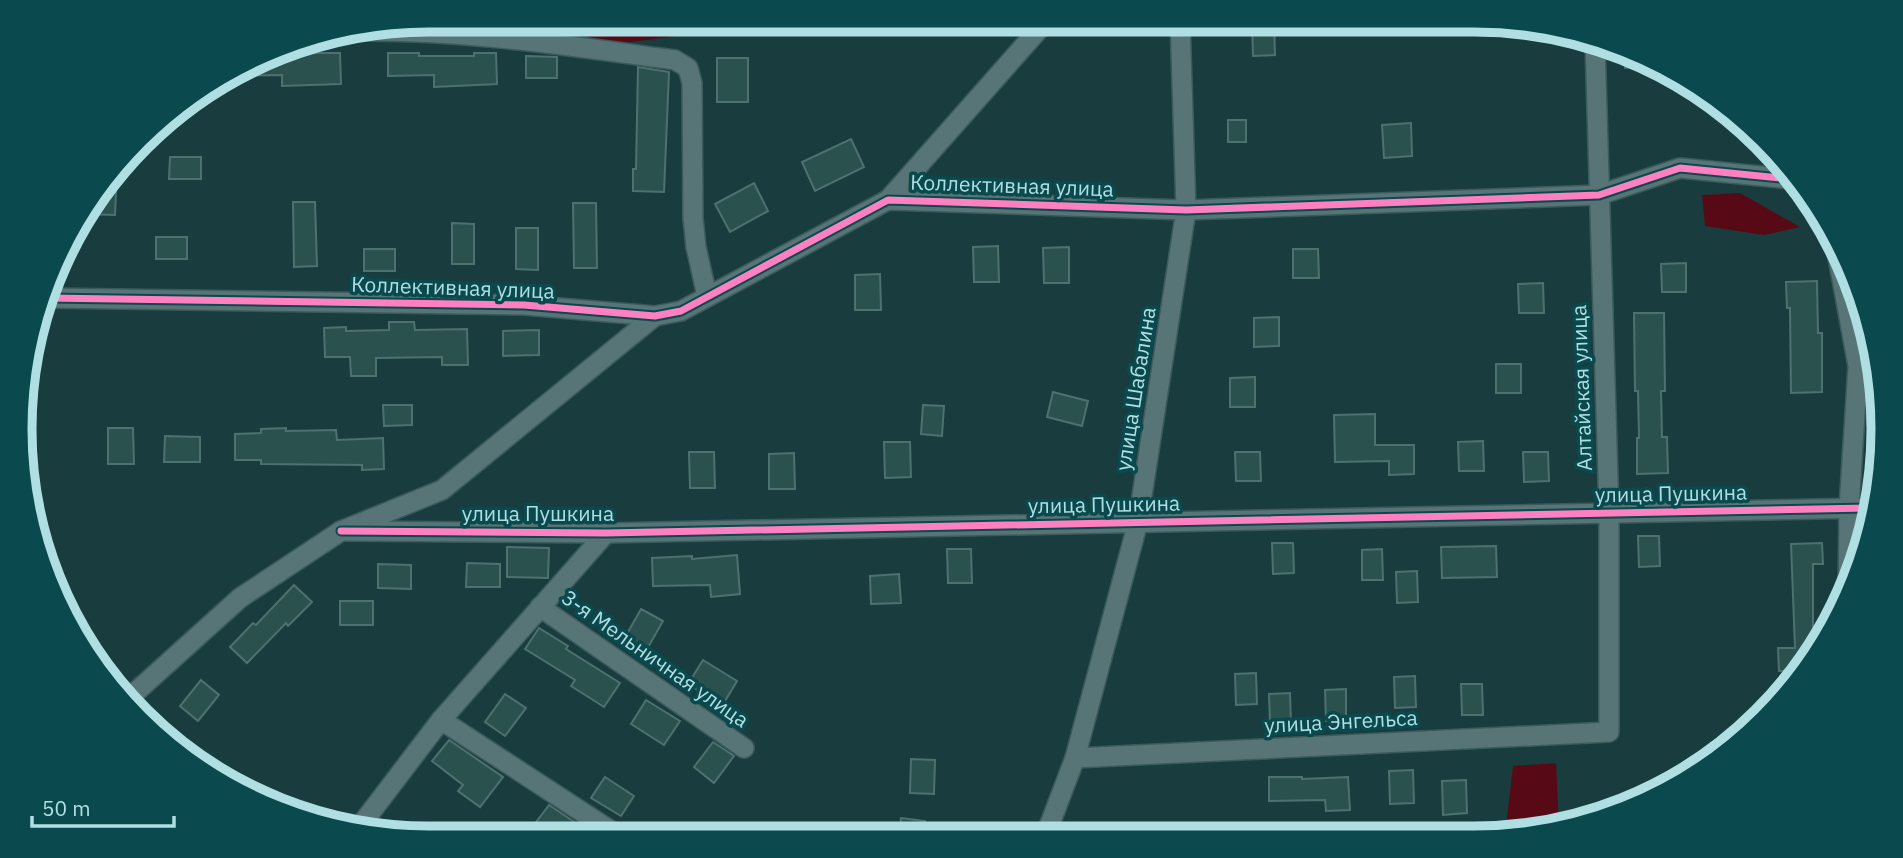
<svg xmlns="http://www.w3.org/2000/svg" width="1903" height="858" viewBox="0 0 1903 858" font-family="'IBM Plex Sans',sans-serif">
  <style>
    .water { fill: #570a16 }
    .building { fill: #2b514f; stroke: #4e716f; stroke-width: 2 }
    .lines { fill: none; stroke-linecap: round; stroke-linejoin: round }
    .minor-casing { stroke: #3a5a5c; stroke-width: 22 }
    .minor { stroke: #577476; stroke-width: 19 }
    .cycleway-casing { stroke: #0a494d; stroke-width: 11 }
    .cycleway { stroke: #ff80c0; stroke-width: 7 }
    .labels { text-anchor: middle; stroke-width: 7; stroke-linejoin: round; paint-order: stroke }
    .street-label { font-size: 21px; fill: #b0dfe3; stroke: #0a494d }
    .rim { fill: none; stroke: #b0dfe3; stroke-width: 9 }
  </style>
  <rect width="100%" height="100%" fill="#193c3e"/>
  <!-- water -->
  <g class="water">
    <polygon points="545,19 747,19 691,34 609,45"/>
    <polygon points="1740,193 1800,227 1764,235 1705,226 1702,195"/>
    <polygon points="1556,763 1559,827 1528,835 1505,835 1513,766"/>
  </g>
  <!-- building -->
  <g class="building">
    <polygon points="1274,22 1275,55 1253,56 1252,23"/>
    <polygon points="1624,49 1630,50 1654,66 1625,68"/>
    <polygon points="318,53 340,53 341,84 282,86 282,75 236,76 273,55"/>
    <polygon points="388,53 419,53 419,56 474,56 474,53 496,53 497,84 434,87 434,75 388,76"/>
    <polygon points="526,56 557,57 557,78 526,78"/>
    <rect x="717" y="58" width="31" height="44"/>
    <polygon points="638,67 669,72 664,192 633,191 633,169 636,169"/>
    <rect x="1228" y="120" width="18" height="22"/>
    <polygon points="1411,123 1412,156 1384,158 1382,125"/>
    <polygon points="851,139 864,167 815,191 802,162"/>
    <polygon points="170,157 201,157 201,179 169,179"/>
    <polygon points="754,183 768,211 730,232 715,204"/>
    <polygon points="101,192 116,192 115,215 82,214"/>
    <polygon points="293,202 315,202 317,266 294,267"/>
    <polygon points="573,203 596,203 597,268 574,268"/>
    <polygon points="452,223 474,224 474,264 452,264"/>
    <polygon points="516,228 538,228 538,270 516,269"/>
    <rect x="156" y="237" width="31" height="22"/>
    <polygon points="998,246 999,282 974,282 973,247"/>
    <polygon points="1069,247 1069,283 1044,283 1043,248"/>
    <rect x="364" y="249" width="31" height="22"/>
    <polygon points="1293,249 1318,249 1319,278 1293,278"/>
    <polygon points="1686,263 1686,292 1662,292 1661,264"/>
    <polygon points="880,274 881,310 855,310 855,275"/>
    <polygon points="1817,281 1818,333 1822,333 1822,392 1791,393 1790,308 1787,308 1786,282"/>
    <polygon points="1543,283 1544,313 1519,313 1518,284"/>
    <polygon points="1634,313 1664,313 1665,391 1661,391 1662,437 1667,437 1668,473 1637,474 1637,438 1639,438 1638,391 1635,391"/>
    <polygon points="1279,317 1279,346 1254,347 1254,318"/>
    <polygon points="389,322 414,322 415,330 467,329 468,365 442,365 442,357 376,358 376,376 351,376 350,357 325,357 324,328 346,327 346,331 389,330"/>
    <polygon points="539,330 539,355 503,356 503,331"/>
    <rect x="1496" y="364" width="25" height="29"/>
    <polygon points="1255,377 1255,407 1230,407 1230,378"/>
    <polygon points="1053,392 1088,401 1082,426 1047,417"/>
    <polygon points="383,405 412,405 412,425 384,426"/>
    <polygon points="923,405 944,406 942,436 921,434"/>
    <polygon points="1375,414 1375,445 1414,445 1414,474 1389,475 1389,461 1335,462 1334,415"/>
    <polygon points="108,428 133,428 134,464 108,464"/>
    <polygon points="286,428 286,431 336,430 337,440 383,438 384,469 362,470 362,465 261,464 261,460 235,460 235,434 261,433 261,429"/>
    <polygon points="165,436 200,437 200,462 164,462"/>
    <polygon points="1483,441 1484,471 1459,471 1458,442"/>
    <polygon points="884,442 910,442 911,477 885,478"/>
    <polygon points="689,452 714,452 715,488 690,488"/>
    <polygon points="1235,452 1260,452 1261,481 1236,481"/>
    <polygon points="1523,452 1548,452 1549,481 1524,482"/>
    <polygon points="794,453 795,489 769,489 769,454"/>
    <polygon points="1638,536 1659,536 1660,566 1639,567"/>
    <polygon points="1272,543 1293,543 1294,573 1273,574"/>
    <polygon points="1822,543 1823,564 1813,564 1813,655 1804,670 1779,671 1778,648 1795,648 1791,544"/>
    <polygon points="1496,546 1497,577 1442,578 1441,547"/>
    <polygon points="507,547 549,548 548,578 507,577"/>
    <polygon points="947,549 971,549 972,583 948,583"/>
    <polygon points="1382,549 1383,580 1362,580 1362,550"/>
    <polygon points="737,555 740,594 711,597 710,585 653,586 652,558 692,556 692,559"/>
    <polygon points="467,563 500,564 500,587 466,587"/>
    <polygon points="378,564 411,565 411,589 378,588"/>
    <polygon points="1417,571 1418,602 1397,603 1396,572"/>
    <polygon points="899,574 901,603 871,604 870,576"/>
    <polygon points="294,585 312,602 288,626 286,623 247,663 230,647 253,623 256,625"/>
    <rect x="340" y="601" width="33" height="24"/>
    <polygon points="641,609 663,621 646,651 624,639"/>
    <polygon points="539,628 568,646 566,649 620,683 604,707 571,686 575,680 525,649"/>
    <polygon points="703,660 737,681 722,706 688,684"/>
    <polygon points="1256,673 1257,704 1236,705 1235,674"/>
    <polygon points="1415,676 1416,707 1395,708 1394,677"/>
    <polygon points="201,680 219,695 198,721 180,706"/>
    <polygon points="1461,684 1482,684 1483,715 1462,715"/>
    <polygon points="1346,689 1346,720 1326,721 1325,690"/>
    <polygon points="1290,693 1291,724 1270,724 1269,694"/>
    <polygon points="505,694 526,708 505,736 485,722"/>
    <polygon points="646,700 680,721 664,745 631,724"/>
    <polygon points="449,740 503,777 480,807 458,791 463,785 432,761"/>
    <polygon points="713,742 734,756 714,783 694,767"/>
    <polygon points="911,759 935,760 934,794 910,793"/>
    <polygon points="1413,770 1414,803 1390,804 1389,771"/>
    <polygon points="605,777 634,796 621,816 591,798"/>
    <polygon points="1269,777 1302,777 1302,779 1348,777 1350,810 1326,811 1325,800 1269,801"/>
    <polygon points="1466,780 1467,813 1443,815 1442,781"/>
    <polygon points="549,805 570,819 596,838 536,838 528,833"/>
    <polygon points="901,818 925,821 923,837 899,837"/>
  </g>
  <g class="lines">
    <!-- minor casing -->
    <g class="minor-casing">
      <g id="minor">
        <path d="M359,31C465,30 570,46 675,60L688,68L692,83L693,218L696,247L707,296"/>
        <polyline points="888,200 1048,19"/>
        <polyline points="1836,247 1858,366 1849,508 1848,594"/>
        <polyline points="47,298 524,305 655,316 681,311 888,200 1186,210 1599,195 1680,168 1790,179"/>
        <polyline points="341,531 606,533 1868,508"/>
        <polyline points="540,607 744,748"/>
        <polyline points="128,699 240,598 341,531 442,490 655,316"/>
        <polyline points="441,720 622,838"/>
        <polyline points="1075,758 1609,732 1609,513 1595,43"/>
        <polyline points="361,825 441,720 606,533"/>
        <polyline points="1045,837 1075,758 1138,522 1186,210 1180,19"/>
      </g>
    </g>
    <!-- minor -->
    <use href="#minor" class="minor"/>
    <!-- cycleway casing -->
    <g class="cycleway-casing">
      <g id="cycleway">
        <polyline points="47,298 524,305 655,316 681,311 888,200 1186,210 1599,195 1680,168 1790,179"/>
        <polyline points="341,531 606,533 1868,508"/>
      </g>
    </g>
    <!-- cycleway -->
    <use href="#cycleway" class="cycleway"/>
  </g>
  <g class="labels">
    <!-- street labels -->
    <g class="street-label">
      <text transform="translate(1012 186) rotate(2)" y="7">Коллективная улица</text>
      <text transform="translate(453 288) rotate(2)" y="7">Коллективная улица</text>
      <text transform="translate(1582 388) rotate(-92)" y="7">Алтайская улица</text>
      <text transform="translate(1136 389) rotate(-81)" y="7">улица Шабалина</text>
      <text transform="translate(1671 494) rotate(-1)" y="7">улица Пушкина</text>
      <text transform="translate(1104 505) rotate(-1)" y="7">улица Пушкина</text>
      <text x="538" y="521">улица Пушкина</text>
      <text transform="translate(655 659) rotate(35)" y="7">3-я Мельничная улица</text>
      <text transform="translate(1341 722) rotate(-3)" y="7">улица Энгельса</text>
    </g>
  </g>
  <!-- crop -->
  <path d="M0 0H1903V858H0ZM429 32H1474A397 397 0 0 1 1871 429V429A397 397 0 0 1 1474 826H429A397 397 0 0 1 32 429V429A397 397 0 0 1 429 32Z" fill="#0a494d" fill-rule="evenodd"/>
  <path class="rim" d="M429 32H1474A397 397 0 0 1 1871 429V429A397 397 0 0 1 1474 826H429A397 397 0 0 1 32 429V429A397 397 0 0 1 429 32Z"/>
  <!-- scale -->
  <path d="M32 816v10h142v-10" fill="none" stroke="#b0dfe3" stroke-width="3.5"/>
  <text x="42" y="816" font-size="21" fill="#b0dfe3" stroke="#0a494d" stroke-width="5" paint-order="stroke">50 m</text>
</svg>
